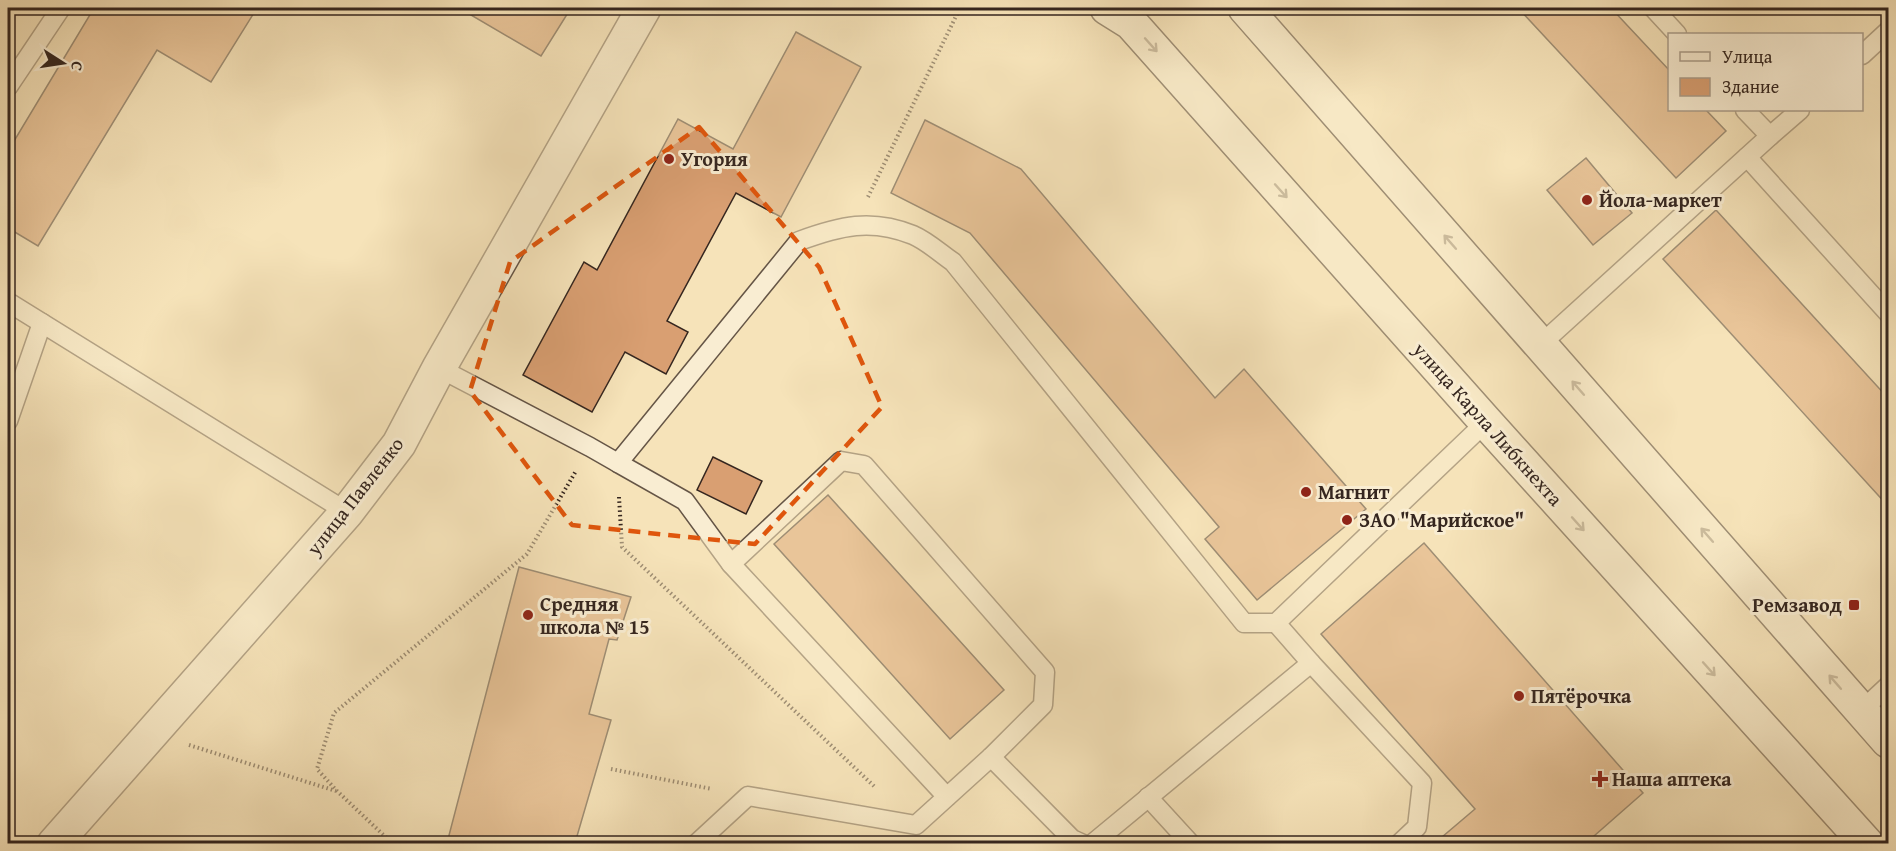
<svg xmlns="http://www.w3.org/2000/svg" width="1896" height="851" viewBox="0 0 1896 851" font-family="'Gentium Book Plus',serif">
  <style>
    .building { fill: #d99f72; stroke: #35261f; stroke-width: 1.5 }
    .lines { fill: none; stroke-linecap: round; stroke-linejoin: round }
    .service-casing { stroke: #655546; stroke-width: 21 }
    .minor-casing { stroke: #655546; stroke-width: 36 }
    .secondary-casing { stroke: #35261f; stroke-width: 36 }
    .path { stroke: #35261f; stroke-width: 4; stroke-dasharray: 1.5 3; stroke-linecap: butt }
    .service { stroke: #f9edd2; stroke-width: 18 }
    .minor { stroke: #f9edd2; stroke-width: 33 }
    .secondary { stroke: #f9edd2; stroke-width: 33 }
    .oneway { stroke: #978a78 }
    .marked { fill: none; stroke: #df560d; stroke-width: 4.5; stroke-dasharray: 12 8; stroke-linejoin: round }
    .poi-dot { fill: #8f2418; stroke: #f9edd2; stroke-width: 2 }
    .labels { text-anchor: middle; stroke-width: 6; stroke-linejoin: round; paint-order: stroke }
    .poi-label { font-size: 20px; font-weight: bold; fill: #35261f; stroke: #f9edd2; text-anchor: start }
    .street-label { font-size: 20px; fill: #35261f; stroke: #f9edd2 }
  </style>
  <rect width="100%" height="100%" fill="#f6e3b9"/>
  <filter id="stains"><feTurbulence type="fractalNoise" baseFrequency=".00333" numOctaves="4"/><feColorMatrix values="0 0 0 0 .2 0 0 0 0 .09 0 0 0 0 .02 0 0 0 .5 -.17"/></filter>
  <radialGradient id="worn" r=".72"><stop offset=".6" stop-color="#630" stop-opacity="0"/><stop offset="1" stop-color="#630" stop-opacity=".3"/></radialGradient>
  <!-- building -->
  <g class="building">
    <polygon points="94,8 257,8 211,82 157,50 38,246 8,228 8,151"/>
    <polygon points="459,8 571,8 541,56"/>
    <polygon points="1518,8 1611,8 1670,71 1670,110 1706,110 1726,131 1676,178"/>
    <polygon points="796,32 861,67 781,217 736,193 667,321 688,332 666,374 625,352 592,412 523,375 584,262 597,270 678,119 733,149"/>
    <polygon points="925,120 1021,169 1215,398 1244,369 1366,509 1257,600 1205,539 1219,527 970,233 891,193"/>
    <polygon points="1586,158 1632,213 1593,245 1547,190"/>
    <polygon points="1716,210 1888,398 1888,506 1663,259"/>
    <polygon points="713,457 762,481 746,514 697,490"/>
    <polygon points="828,495 1004,690 950,739 774,544"/>
    <polygon points="1424,543 1643,793 1586,843 1435,843 1475,809 1321,634"/>
    <polygon points="519,567 631,597 617,640 609,639 589,714 611,720 575,843 447,843"/>
  </g>
  <g class="lines">
    <!-- service casing -->
    <g class="service-casing">
      <g id="service">
        <polyline points="1653,8 1677,34"/>
        <polyline points="1862,55 1888,31"/>
        <polyline points="8,87 61,8"/>
        <polyline points="1770,136 1800,110"/>
        <polyline points="1747,157 1888,313"/>
        <polyline points="8,302 347,512"/>
        <polyline points="1540,345 1770,136 1745,110"/>
        <path d="M439,368L590,447L618,463L799,241C840,226 871,218 913,235C927,241 940,253 953,262L1244,623H1276L1486,422"/>
        <polyline points="8,421 42,323"/>
        <polyline points="618,463 685,501 731,564"/>
        <polyline points="1311,663 1422,783 1417,827 1399,844"/>
        <polyline points="1861,711 1888,686"/>
        <polyline points="991,757 1072,839 1083,844"/>
        <polyline points="1148,797 1191,844"/>
        <polyline points="696,844 748,796 916,825 991,757 1043,705 1045,672 864,465 841,461 731,564 947,797"/>
        <polyline points="1092,844 1311,663 1276,623"/>
      </g>
    </g>
    <!-- minor casing -->
    <g class="minor-casing">
      <polyline id="minor" points="54,844 347,512 399,444 439,368 644,8"/>
    </g>
    <!-- secondary casing -->
    <g class="secondary-casing">
      <g id="secondary">
        <polyline points="1107,8 1131,23 1486,422 1867,844"/>
        <polyline points="1245,8 1888,741"/>
      </g>
    </g>
    <!-- path -->
    <g class="path">
      <polyline points="868,197 960,8"/>
      <polyline points="619,497 622,547 876,788"/>
      <polyline points="189,745 336,791"/>
      <polyline points="611,769 712,789"/>
      <polyline points="393,844 337,791 317,769 334,713 527,554 576,471"/>
    </g>
    <!-- service -->
    <use href="#service" class="service"/>
    <!-- minor -->
    <use href="#minor" class="minor"/>
    <!-- secondary -->
    <use href="#secondary" class="secondary"/>
  </g>
  <!-- one-way arrows -->
  <defs><path id="oneway-shaft" d="M-6 0H5M1.5-3L5.5 0L1.5 3" fill="none" stroke-width="1.6" stroke-linecap="round" stroke-linejoin="round" transform="scale(1.5)"/></defs>
  <g class="oneway">
    <use href="#oneway-shaft" transform="translate(1151 45) rotate(48)"/>
    <use href="#oneway-shaft" transform="translate(1281 191) rotate(48)"/>
    <use href="#oneway-shaft" transform="translate(1450 242) rotate(-131)"/>
    <use href="#oneway-shaft" transform="translate(1578 388) rotate(-131)"/>
    <use href="#oneway-shaft" transform="translate(1578 524) rotate(48)"/>
    <use href="#oneway-shaft" transform="translate(1707 535) rotate(-131)"/>
    <use href="#oneway-shaft" transform="translate(1709 669) rotate(48)"/>
    <use href="#oneway-shaft" transform="translate(1835 682) rotate(-131)"/>
  </g>
  <!-- marked area -->
  <path d="M0 0H1896V851H0ZM699,127L819,267L882,407L755,544L572,525L470,391L510,262Z" fill="#f6e3b9" fill-opacity=".55" fill-rule="evenodd"/>
  <path class="marked" d="M699,127L819,267L882,407L755,544L572,525L470,391L510,262Z"/>
  <!-- markers -->
  <g class="poi-dot">
    <circle cx="669" cy="159" r="6"/>
    <circle cx="1587" cy="200" r="6"/>
    <circle cx="1306" cy="492" r="6"/>
    <circle cx="1347" cy="520" r="6"/>
    <rect x="1848" y="599" width="12" height="12" rx="3"/>
    <circle cx="528" cy="615" r="6"/>
    <circle cx="1519" cy="696" r="6"/>
    <path d="M1597 770h6v6h6v6h-6v6h-6v-6h-6v-6h6z"/>
  </g>
  <g class="labels">
    <!-- poi labels -->
    <g class="poi-label">
      <text x="681" y="166">Угория</text>
      <text x="1599" y="207">Йола-маркет</text>
      <text x="1318" y="499">Магнит</text>
      <text x="1359" y="527">ЗАО "Марийское"</text>
      <text x="540" y="611">Средняя<tspan x="540" dy="23">школа № 15</tspan></text>
      <text x="1842" y="612" text-anchor="end">Ремзавод</text>
      <text x="1531" y="703">Пятёрочка</text>
      <text x="1612" y="786">Наша аптека</text>
    </g>
    <!-- street labels -->
    <g class="street-label">
      <text transform="translate(1488 424) rotate(48)" y="7">улица Карла Либкнехта</text>
      <text transform="translate(355 496) rotate(-52)" y="7">улица Павленко</text>
    </g>
  </g>
  <!-- margin -->
  <rect width="1896" height="851" fill="none" stroke="#f6e3b9" stroke-width="30"/>
  <rect x="9" y="9" width="1878" height="833" fill="none" stroke="#35261f" stroke-width="3"/>
  <rect x="15" y="15" width="1866" height="821" fill="none" stroke="#35261f" stroke-width="1.5"/>
  <!-- legend -->
  <rect x="1668" y="33" width="195" height="78" fill="#f9edd2" stroke="#ab9d8a" stroke-width="1.5"/>
  <rect x="1680" y="52" width="30" height="9" fill="#f9edd2" stroke="#ab9d8a" stroke-width="1.5"/>
  <text x="1722" y="63" font-size="18" fill="#35261f">Улица</text>
  <rect x="1680" y="78" width="30" height="18" fill="#d99f72" stroke="#ab9d8a" stroke-width="1.5"/>
  <text x="1722" y="93" font-size="18" fill="#35261f">Здание</text>
  <!-- north arrow -->
  <g transform="translate(63 63) rotate(102)" stroke="#f9edd2" stroke-width="4.5" paint-order="stroke">
  <path d="M0-4.5L10 22L0 15L-10 22Z" fill="#35261f"/>
  <text y="-9" font-size="16" font-weight="bold" text-anchor="middle" fill="#35261f">С</text>
  </g>
  <rect width="100%" height="100%" filter="url(#stains)"/>
  <rect width="100%" height="100%" fill="url(#worn)"/>
</svg>
